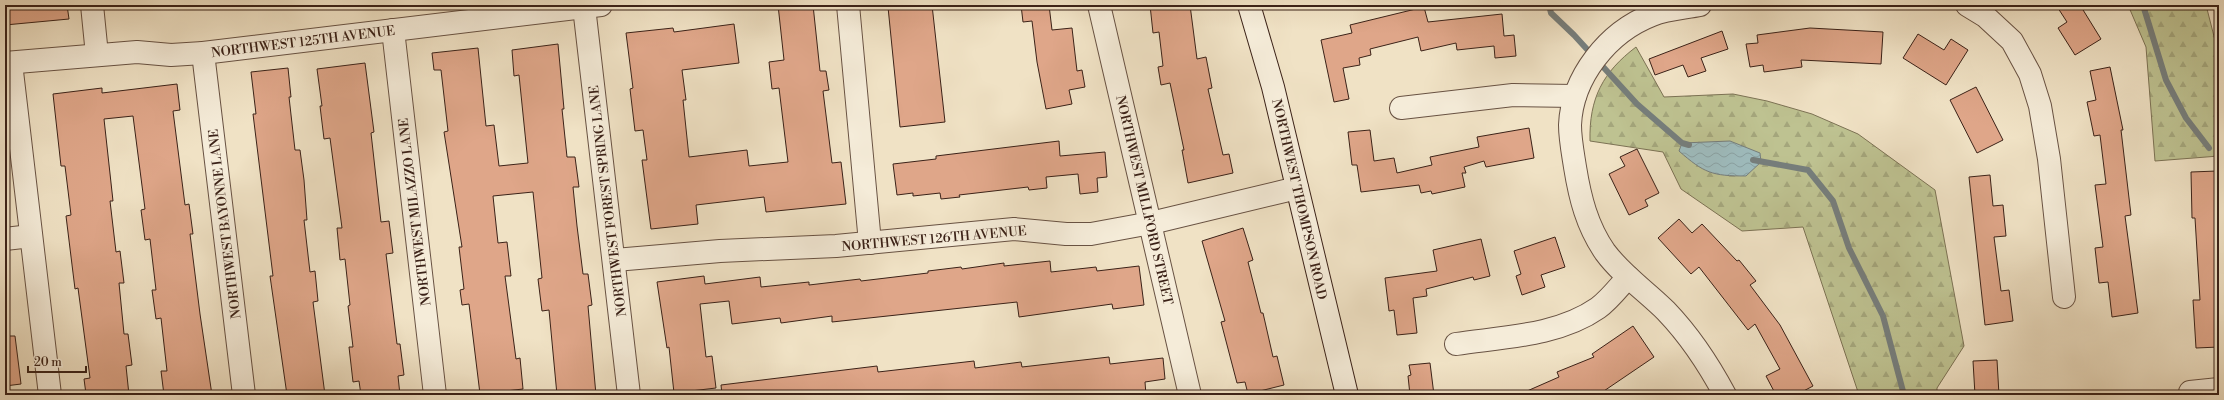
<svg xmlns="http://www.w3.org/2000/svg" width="2224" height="400" viewBox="0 0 2224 400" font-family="'Libre Bodoni',serif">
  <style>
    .forest { fill: url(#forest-firs); stroke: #7c7254 }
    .water { fill: url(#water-waves); stroke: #767e7c }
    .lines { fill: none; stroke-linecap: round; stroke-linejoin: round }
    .stream { stroke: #767e7c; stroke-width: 6 }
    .building { fill: #dfa689; stroke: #3b2218 }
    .street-casing { stroke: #685243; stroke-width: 24 }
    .secondary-casing { stroke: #3b2218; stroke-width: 24 }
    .street { stroke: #f5ecd9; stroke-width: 22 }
    .secondary { stroke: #f5ecd9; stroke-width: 22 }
    .labels { text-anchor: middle; stroke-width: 3; stroke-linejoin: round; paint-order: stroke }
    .street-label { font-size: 13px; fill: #3b2218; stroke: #f5ecd9 }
  </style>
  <defs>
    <pattern id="forest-firs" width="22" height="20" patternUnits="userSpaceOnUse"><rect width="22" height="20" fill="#bec291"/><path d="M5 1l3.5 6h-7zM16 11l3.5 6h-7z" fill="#a4a67c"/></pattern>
    <pattern id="water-waves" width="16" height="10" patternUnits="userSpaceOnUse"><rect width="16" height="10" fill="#9ebcbe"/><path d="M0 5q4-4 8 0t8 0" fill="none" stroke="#89a1a3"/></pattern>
  </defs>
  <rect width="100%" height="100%" fill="#f0e2c5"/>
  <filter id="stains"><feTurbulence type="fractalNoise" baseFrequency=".005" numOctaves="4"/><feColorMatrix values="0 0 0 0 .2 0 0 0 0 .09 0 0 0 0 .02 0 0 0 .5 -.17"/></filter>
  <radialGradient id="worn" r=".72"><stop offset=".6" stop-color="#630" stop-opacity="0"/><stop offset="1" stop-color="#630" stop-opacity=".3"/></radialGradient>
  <!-- forest -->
  <g class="forest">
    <polygon points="2128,5 2206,5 2219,56 2219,156 2155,161 2146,47"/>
    <path d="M1636,47L1664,97L1733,94L1767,101L1812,114L1858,134L1935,190L1964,346L1937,388V395H1859L1803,227L1742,231L1681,189L1663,152L1590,141C1589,98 1603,72 1636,47Z"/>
  </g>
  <!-- water -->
  <path class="water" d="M1730,141L1760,153L1761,162L1746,176C1712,176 1704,173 1679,151L1682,143Z"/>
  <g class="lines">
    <!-- stream -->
    <g class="stream">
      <polyline points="1549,5 1551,13 1574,35 1637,104 1682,143 1689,145"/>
      <polyline points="2143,5 2166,80 2186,118 2209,148"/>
      <polyline points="1753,160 1808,170 1833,201 1849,248 1883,316 1904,395"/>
    </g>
  </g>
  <!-- building -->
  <g class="building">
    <polygon points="5,5 67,5 69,19 5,25"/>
    <polygon points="778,5 813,5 820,71 826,71 829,90 823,91 832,163 841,162 846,204 766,212 764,197 696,205 698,224 651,229 642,160 647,160 643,130 635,131 630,89 633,88 626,33 673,28 674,32 734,24 739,63 682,70 686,100 683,100 689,157 747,150 749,166 788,162 779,88 772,89 769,62 784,60"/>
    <polygon points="901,5 932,5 945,122 900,127 888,7"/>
    <polygon points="1021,5 1049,5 1052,30 1072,28 1077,71 1082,70 1085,87 1069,90 1072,104 1046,109 1037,62 1032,21 1023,22"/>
    <polygon points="1150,5 1190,5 1197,59 1206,57 1212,88 1208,89 1223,155 1229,154 1233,173 1188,183 1182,150 1184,150 1170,83 1161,85 1158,67 1163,66 1159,32 1153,33"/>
    <polygon points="2056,5 2080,5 2101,39 2075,55 2058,28 2067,22"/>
    <polygon points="1424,7 1428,22 1502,14 1504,36 1514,35 1516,56 1495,58 1494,46 1457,50 1456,43 1421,51 1418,37 1370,49 1371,55 1359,58 1360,65 1343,68 1349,99 1334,102 1321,40 1352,33 1350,25"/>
    <polygon points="1810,28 1883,32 1881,64 1801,60 1802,67 1764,72 1763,65 1750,67 1746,44 1758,43 1757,35"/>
    <polygon points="1722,31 1728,49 1701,58 1706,71 1688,77 1683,65 1655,75 1649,59"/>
    <polygon points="1918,34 1944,50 1951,39 1968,50 1946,85 1903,58"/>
    <polygon points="558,44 564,109 562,109 567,157 575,157 579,187 573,187 577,226 583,274 588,274 592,305 588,306 596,395 557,395 549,310 542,311 538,279 542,278 533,192 493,196 498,243 507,242 511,276 505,276 516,359 520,358 523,389 480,394 469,304 462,305 460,290 464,289 459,247 462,247 444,132 448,131 441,70 434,70 432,53 478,48 486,126 494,125 499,166 528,163 519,75 514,76 512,50"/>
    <polygon points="365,63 374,132 371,133 381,222 389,221 393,253 386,254 397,344 400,344 404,375 398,376 400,395 361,395 359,381 353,382 349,347 353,347 348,306 350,305 345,259 340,260 337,228 342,228 330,138 324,139 320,106 322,106 317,69"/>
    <polygon points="2110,67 2123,130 2121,130 2131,215 2125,216 2138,313 2112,317 2108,282 2099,283 2095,248 2103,247 2095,185 2106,184 2100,135 2094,136 2087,102 2096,100 2090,71"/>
    <polygon points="288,68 291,97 289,97 295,150 300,150 304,180 307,220 304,220 310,272 315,271 318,301 313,302 325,395 287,395 270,276 273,276 253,114 256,114 251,72"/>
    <polygon points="177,84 180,110 173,111 185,205 189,204 193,234 190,234 200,314 212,395 164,395 161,371 167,371 161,318 156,319 152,290 156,290 150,239 145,240 141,210 145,209 133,116 104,119 113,201 110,201 116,252 120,251 124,283 119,283 124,334 128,334 132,365 126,366 129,395 86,394 84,379 90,378 78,288 75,289 66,216 71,215 65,166 61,166 53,94 102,88 102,93"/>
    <polygon points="1976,87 2003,140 1977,153 1950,100"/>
    <polygon points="1529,128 1534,158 1486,167 1484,161 1464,167 1466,173 1462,173 1465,187 1432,194 1431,191 1421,193 1419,185 1361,192 1357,165 1352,165 1348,132 1370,130 1374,161 1394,158 1397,173 1432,165 1430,157 1479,147 1477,137"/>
    <polygon points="1059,141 1060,156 1105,152 1107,177 1097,178 1098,192 1080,194 1078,174 1046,177 1047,188 1029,190 1028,187 959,195 960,197 941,199 940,193 913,196 913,193 897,195 893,164 936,159 936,156"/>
    <polygon points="1637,149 1659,193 1645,200 1648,206 1629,215 1609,174 1625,166 1620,157"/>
    <polygon points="2217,171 2219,202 2219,347 2196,348 2193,300 2200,300 2195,218 2192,218 2191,172"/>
    <polygon points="1990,175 1993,206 2003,205 2006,236 1994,237 2001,291 2009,290 2013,321 1985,325 1969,177"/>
    <polygon points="1679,219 1692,233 1702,224 1737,261 1739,260 1756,281 1750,285 1780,325 1813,386 1796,395 1776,395 1766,376 1780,369 1755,324 1748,330 1699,267 1691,274 1658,238"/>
    <polygon points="1243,228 1253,260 1248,262 1261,313 1263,313 1273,357 1277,356 1284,385 1248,394 1245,382 1237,383 1221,322 1225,321 1202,241"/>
    <polygon points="1555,237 1565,267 1541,275 1545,287 1522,295 1516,276 1521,274 1514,251"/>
    <polygon points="1481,239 1490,276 1474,280 1473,277 1426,289 1427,296 1413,298 1417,333 1397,335 1394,310 1389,311 1385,278 1437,271 1433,250"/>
    <polygon points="1050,261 1051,272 1096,267 1097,271 1139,266 1144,305 1113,309 1112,304 1019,317 1017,302 832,322 832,316 781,323 780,318 732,324 729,301 700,304 706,357 712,356 716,388 674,393 669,347 667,348 657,282 704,276 705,284 760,277 761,287 809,282 809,285 860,279 861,281 928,273 928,271 961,267 962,269 1004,263 1004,266"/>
    <polygon points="1633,326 1654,357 1598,395 1518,395 1559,377 1557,372 1594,357 1592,354"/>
    <polygon points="5,336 15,336 21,384 5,386"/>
    <polygon points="1109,357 1110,364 1163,358 1165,379 1145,382 1146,395 722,395 721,385 877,366 878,372 974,361 975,368 1021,362 1022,367"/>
    <polygon points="1997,360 1999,395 1975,395 1973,361"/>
    <polygon points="1430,363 1434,395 1410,395 1408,376 1411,375 1409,365"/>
  </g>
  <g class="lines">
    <!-- street casing -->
    <g class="street-casing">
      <g id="street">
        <polyline points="92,5 97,55"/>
        <polyline points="848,5 870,243"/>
        <polyline points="1099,5 1190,395"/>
        <path d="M1700,5C1685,8 1667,9 1652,15C1608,32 1572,77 1570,125C1570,139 1573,154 1575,167C1580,198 1587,226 1605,252C1622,275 1646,291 1666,311C1690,336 1709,365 1725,395"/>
        <polyline points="1967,5 1985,16 2012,41 2030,74 2040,106 2049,159 2064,297"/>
        <polyline points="584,7 629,395"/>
        <polyline points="393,30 435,395"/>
        <polyline points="203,53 244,395"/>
        <polyline points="5,63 137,52 171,55 203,53 601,5"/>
        <polyline points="11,63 50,395"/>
        <polyline points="1401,108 1513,95 1575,96"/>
        <polyline points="5,239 31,236"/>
        <polyline points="615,260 720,251 836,246 1014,229 1066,234 1091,234 1151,223 1297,188"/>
        <path d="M1456,344C1503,337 1558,336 1598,308C1609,300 1619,287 1628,277"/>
        <polyline points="2190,392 2219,389"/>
      </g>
    </g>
    <!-- secondary casing -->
    <g class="secondary-casing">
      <polyline id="secondary" points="1249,5 1273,87 1347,395"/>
    </g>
    <!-- street -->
    <use href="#street" class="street"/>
    <!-- secondary -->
    <use href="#secondary" class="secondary"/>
  </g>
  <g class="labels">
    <!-- street labels -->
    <g class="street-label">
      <text transform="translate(303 41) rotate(-7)" y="5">NORTHWEST 125TH AVENUE</text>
      <text transform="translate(1300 199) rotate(77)" y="5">NORTHWEST THOMPSON ROAD</text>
      <text transform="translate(1145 200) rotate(77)" y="5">NORTHWEST MILLFORD STREET</text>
      <text transform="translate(607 201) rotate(-97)" y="5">NORTHWEST FOREST SPRING LANE</text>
      <text transform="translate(414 212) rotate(-97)" y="5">NORTHWEST MILAZZO LANE</text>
      <text transform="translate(224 224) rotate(-97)" y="5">NORTHWEST BAYONNE LANE</text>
      <text transform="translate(934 238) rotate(-5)" y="5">NORTHWEST 126TH AVENUE</text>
    </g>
  </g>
  <!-- margin -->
  <rect width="2224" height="400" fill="none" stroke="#f0e2c5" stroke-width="20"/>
  <rect x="6" y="6" width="2212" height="388" fill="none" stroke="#3b2218" stroke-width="2"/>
  <rect x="10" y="10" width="2204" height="380" fill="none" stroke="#3b2218"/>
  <!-- scale -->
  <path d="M28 366v6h58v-6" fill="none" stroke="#3b2218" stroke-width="2"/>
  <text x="34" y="366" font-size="12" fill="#3b2218" stroke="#f5ecd9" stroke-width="3" paint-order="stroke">20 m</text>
  <rect width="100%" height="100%" filter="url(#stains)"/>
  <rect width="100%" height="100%" fill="url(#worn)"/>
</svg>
